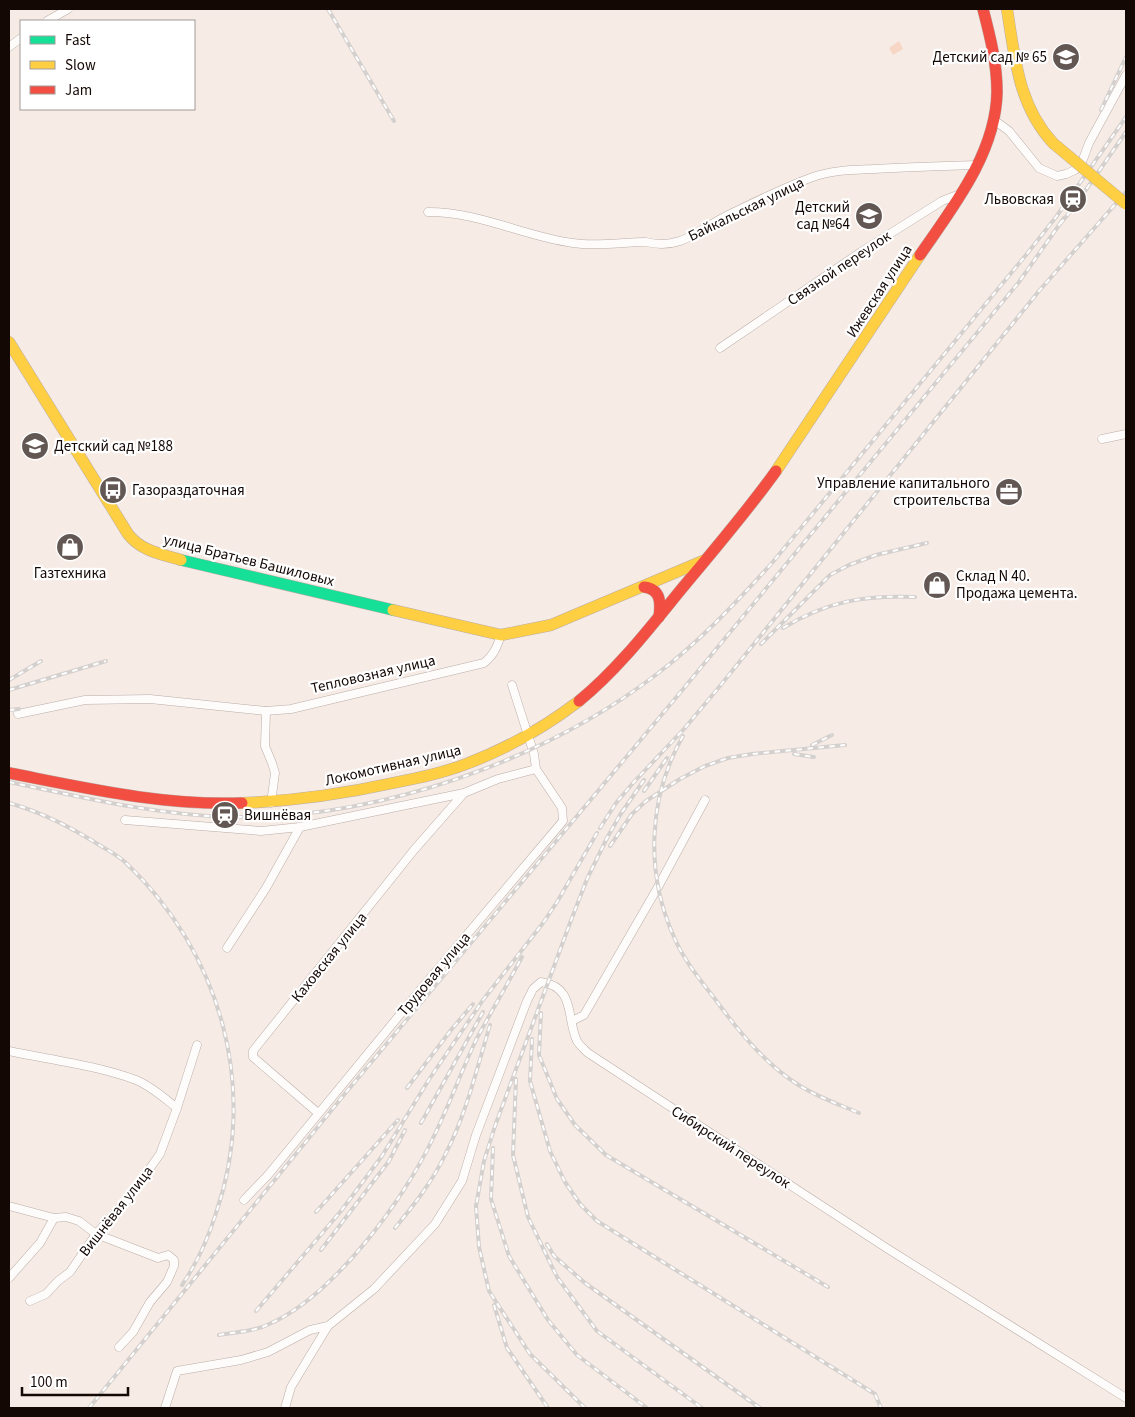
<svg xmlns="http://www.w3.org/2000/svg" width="1135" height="1417" viewBox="0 0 1135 1417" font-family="'Source Sans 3',sans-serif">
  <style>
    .green { fill: #f8d6c6 }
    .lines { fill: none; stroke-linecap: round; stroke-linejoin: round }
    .street-casing { stroke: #b9ada7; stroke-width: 9 }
    .fast-casing { stroke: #b9ada7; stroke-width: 12 }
    .slow-casing { stroke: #b9ada7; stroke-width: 12 }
    .jam-casing { stroke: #b9ada7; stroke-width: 12 }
    .street { stroke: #fefcfb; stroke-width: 8 }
    .fast { stroke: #16e098; stroke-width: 11 }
    .slow { stroke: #ffcf43; stroke-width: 11 }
    .jam { stroke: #f24e42; stroke-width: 11 }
    .rail-casing { stroke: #d4d0ce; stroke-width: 4 }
    .rail { stroke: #fff; stroke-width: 2; stroke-dasharray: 5.5; stroke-linecap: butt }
    .slow-bridge-casing { stroke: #b9ada7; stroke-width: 12; stroke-linecap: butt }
    .slow-bridge { stroke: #ffcf43; stroke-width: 11 }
    .labels { text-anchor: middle; stroke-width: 4.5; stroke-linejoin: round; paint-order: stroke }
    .poi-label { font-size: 15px; fill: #140804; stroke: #fff; text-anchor: end }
    .street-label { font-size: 15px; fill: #140804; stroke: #fff }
  </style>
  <rect width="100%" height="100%" fill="#f7ebe5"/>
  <!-- green -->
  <polygon class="green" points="899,41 903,49 893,55 889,48"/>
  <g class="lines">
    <!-- street casing -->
    <g class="street-casing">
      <g id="street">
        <polyline points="47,21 68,9"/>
        <polyline points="9,47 21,38"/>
        <polyline points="994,120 1009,131 1039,168 1057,176 1066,174 1075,170 1082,162 1089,143 1126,75"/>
        <path d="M428,212C481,212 522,236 573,243C597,247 622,242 646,242C682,251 700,228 730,214C757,201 785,187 813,177C833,170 853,170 874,169C908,167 942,166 977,165"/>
        <polyline points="720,348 861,252 942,201 960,194"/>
        <polyline points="1102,439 1126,434"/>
        <polyline points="266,711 265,746 272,763 275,773 271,803"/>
        <path d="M18,714L85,700L150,699L266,711L291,709L484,663C494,655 497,647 501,635"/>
        <polyline points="125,820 261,831 300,827 464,793 498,779 536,769"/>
        <polyline points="227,948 266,888 300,827"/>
        <polyline points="572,1021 584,1015 658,887 705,800"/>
        <path d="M9,1051C51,1060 95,1065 136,1080C151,1086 164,1098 177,1108"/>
        <polyline points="318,1113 253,1057 253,1051 414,850 464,793"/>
        <polyline points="244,1200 268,1175 421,989 563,821 562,808 536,769 534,754 512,685"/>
        <polyline points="9,1206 54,1218 66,1217 79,1221 96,1234 158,1258 168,1255 174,1260 174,1266 167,1282 150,1302 133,1332 119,1347"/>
        <polyline points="9,1278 40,1243 54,1218"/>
        <polyline points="30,1301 46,1294 58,1281 70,1272 96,1234 131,1195 160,1154 177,1108 197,1045"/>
        <path d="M165,1408L177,1371L241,1360L268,1352L310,1330L328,1326L374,1289L435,1224L462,1181L476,1135L527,1001L533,989L541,982C576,987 566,1018 577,1041C580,1046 584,1049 588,1053L888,1249L1126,1398"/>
        <polyline points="285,1408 291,1387 328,1326"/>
      </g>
    </g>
    <!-- fast casing -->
    <g class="fast-casing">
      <polyline id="fast" points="181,560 393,610"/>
    </g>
    <!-- slow casing -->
    <g class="slow-casing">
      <g id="slow">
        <path d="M1007,9C1015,58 1018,105 1053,143"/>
        <path d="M9,342L128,534C141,551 161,554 181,560"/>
        <polyline points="776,471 920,255"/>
        <polyline points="393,610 501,635 551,625 705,560"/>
        <path d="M242,803C293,801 343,794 393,783C418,778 443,773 466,764C506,749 545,727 579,701"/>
      </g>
    </g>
    <!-- jam casing -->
    <g class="jam-casing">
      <g id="jam">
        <path d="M920,255C953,207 996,153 997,92C997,63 990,36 983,9"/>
        <path d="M644,587C661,589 661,603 659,617"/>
        <path d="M579,701C617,670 648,630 679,592C712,552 746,513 776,471"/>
        <path d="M9,773C86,788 163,806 242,803"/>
      </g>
    </g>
    <!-- street -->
    <use href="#street" class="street"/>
    <!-- fast -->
    <use href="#fast" class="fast"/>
    <!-- slow -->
    <use href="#slow" class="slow"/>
    <!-- jam -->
    <use href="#jam" class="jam"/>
    <!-- rail casing -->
    <g class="rail-casing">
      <g id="rail">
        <polyline points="328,9 394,121"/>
        <polyline points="1101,110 1126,57"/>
        <polyline points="1060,224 1074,207 1126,132"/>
        <path d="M783,628C828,601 864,595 915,597"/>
        <polyline points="761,644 830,575 849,565 876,555 927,543"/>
        <polyline points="9,680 41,661"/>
        <polyline points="9,690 106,661"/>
        <polyline points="9,710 19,709"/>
        <path d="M683,736C648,797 645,873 674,937C684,961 702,982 718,1003C739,1032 764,1062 794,1082C814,1096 838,1104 859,1113"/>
        <polyline points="812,745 832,735"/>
        <polyline points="794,754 814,757"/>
        <path d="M9,782C81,797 156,815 230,817C375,820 542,762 657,674C699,642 736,603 772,563L1026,255L1056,217L1126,117"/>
        <polyline points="644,791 667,758"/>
        <path d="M9,803C44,813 70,827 101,846C109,851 119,856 126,863C221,953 259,1089 216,1213C208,1239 197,1263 182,1285"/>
        <polyline points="600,828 616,803 633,783 684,729 720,686 1039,291 1126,192"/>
        <polyline points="610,846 632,814 646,801 680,779 705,766 728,758 752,754 845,745"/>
        <polyline points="541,1013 539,1055 557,1099 575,1125 606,1155 828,1287"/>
        <polyline points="532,1039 530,1081 550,1151 565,1182 580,1204 597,1221 875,1394 881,1408"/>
        <polyline points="516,1079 513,1155 528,1217 557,1277 597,1331 702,1408"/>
        <polyline points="407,1088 451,1030 473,1004"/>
        <polyline points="421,1123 483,1012"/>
        <polyline points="493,1148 491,1199 509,1256 548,1320 577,1355 647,1408"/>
        <polyline points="316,1212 398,1120"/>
        <path d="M395,1228C414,1205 432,1182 445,1155C466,1115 477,1068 490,1025"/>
        <polyline points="547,1244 554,1256 585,1283 760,1408"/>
        <polyline points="321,1250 389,1161 405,1130"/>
        <polyline points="494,1305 507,1348 548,1408"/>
        <polyline points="256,1311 341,1211 382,1156 430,1078 483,1000 543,923 557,902 597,833"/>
        <path d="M219,1335C234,1332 253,1332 267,1325C332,1298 404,1200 433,1138C449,1106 461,1072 476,1040C491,1012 507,985 522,957"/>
        <polyline points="89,1408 343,1096 684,688 1019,282 1064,218"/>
        <polyline points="585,1408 530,1354 489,1291 479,1247 476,1206 484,1161 495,1126 570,923 587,879 607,838 620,815 644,780"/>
      </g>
    </g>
    <!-- rail -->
    <use href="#rail" class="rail"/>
    <!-- slow-bridge casing -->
    <g class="slow-bridge-casing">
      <polyline id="slow-bridge" points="1053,143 1126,204"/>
    </g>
    <!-- slow-bridge -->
    <use href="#slow-bridge" class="slow-bridge"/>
  </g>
  <!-- icons -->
  <defs>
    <g id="school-disc" transform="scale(1.4375)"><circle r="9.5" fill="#635753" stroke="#fff"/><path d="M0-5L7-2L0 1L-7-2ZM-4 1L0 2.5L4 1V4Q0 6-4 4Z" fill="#fff"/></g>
    <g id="station-disc" transform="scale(1.4375)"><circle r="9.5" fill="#635753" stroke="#fff"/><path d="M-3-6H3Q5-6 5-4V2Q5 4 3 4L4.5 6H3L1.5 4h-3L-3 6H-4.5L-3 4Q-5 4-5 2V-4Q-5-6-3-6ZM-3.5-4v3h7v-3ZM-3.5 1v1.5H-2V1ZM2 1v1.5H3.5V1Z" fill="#fff"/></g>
    <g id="bus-disc" transform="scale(1.4375)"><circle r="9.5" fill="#635753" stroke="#fff"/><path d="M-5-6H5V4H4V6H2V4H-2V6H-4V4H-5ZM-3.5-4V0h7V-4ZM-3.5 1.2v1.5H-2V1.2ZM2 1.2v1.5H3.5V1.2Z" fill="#fff"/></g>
    <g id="office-disc" transform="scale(1.4375)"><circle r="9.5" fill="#635753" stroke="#fff"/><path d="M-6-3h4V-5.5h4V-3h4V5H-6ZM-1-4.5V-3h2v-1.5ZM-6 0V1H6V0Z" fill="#fff"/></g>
    <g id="shop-disc" transform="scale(1.4375)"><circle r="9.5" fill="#635753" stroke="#fff"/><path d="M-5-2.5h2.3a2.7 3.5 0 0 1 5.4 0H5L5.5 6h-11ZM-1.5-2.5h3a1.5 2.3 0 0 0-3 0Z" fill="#fff"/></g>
  </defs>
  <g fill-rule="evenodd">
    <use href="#school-disc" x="1066" y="57"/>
    <use href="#station-disc" x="1073" y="199"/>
    <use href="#school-disc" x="869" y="216"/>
    <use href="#school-disc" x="35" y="446"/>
    <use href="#bus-disc" x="113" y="490"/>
    <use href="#office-disc" x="1009" y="492"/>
    <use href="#shop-disc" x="70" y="547"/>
    <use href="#shop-disc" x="937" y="585"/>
    <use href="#station-disc" x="225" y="815"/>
  </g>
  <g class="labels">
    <!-- poi labels -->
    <g class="poi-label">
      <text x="1047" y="62">Детский сад № 65</text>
      <text x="1054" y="204">Львовская</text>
      <text x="850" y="212">Детский<tspan x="850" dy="17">сад №64</tspan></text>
      <text x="54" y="451" text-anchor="start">Детский сад №188</text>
      <text x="990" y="488">Управление капитального<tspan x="990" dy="17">строительства</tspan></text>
      <text x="132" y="495" text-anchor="start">Газораздаточная</text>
      <text x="70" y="578" text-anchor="middle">Газтехника</text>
      <text x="956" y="581" text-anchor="start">Склад N 40.<tspan x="956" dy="17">Продажа цемента.</tspan></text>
      <text x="244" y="820" text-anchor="start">Вишнёвая</text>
    </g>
    <!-- street labels -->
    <g class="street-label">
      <text transform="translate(746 209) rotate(-26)" y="5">Байкальская улица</text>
      <text transform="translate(839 268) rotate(-34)" y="5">Связной переулок</text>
      <text transform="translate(879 291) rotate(-57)" y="5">Ижевская улица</text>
      <text transform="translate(249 560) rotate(14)" y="5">улица Братьев Башиловых</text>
      <text transform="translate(373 674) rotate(-13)" y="5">Тепловозная улица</text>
      <text transform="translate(393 765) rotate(-13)" y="5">Локомотивная улица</text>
      <text transform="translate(329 957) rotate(-51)" y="5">Каховская улица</text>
      <text transform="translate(434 974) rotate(-50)" y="5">Трудовая улица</text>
      <text transform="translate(731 1147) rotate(33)" y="5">Сибирский переулок</text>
      <text transform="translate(116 1211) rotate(-52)" y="5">Вишнёвая улица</text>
    </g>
  </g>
  <!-- border -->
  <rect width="1135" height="1417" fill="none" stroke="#140804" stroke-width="20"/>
  <!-- legend -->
  <rect x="20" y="20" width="175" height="90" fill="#ffffff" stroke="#a19c9b"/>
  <rect x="30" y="36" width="25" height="8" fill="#16e098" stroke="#a19c9b"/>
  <text x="65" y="45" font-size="15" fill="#140804">Fast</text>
  <rect x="30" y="61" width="25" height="8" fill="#ffcf43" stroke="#a19c9b"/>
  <text x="65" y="70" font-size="15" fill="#140804">Slow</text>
  <rect x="30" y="86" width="25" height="8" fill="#f24e42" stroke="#a19c9b"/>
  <text x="65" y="95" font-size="15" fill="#140804">Jam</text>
  <!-- scale -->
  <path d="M22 1387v8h106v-8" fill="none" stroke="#140804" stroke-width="2.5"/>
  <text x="30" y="1387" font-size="15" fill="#140804" stroke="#ffffff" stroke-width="4" paint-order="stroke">100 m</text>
</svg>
